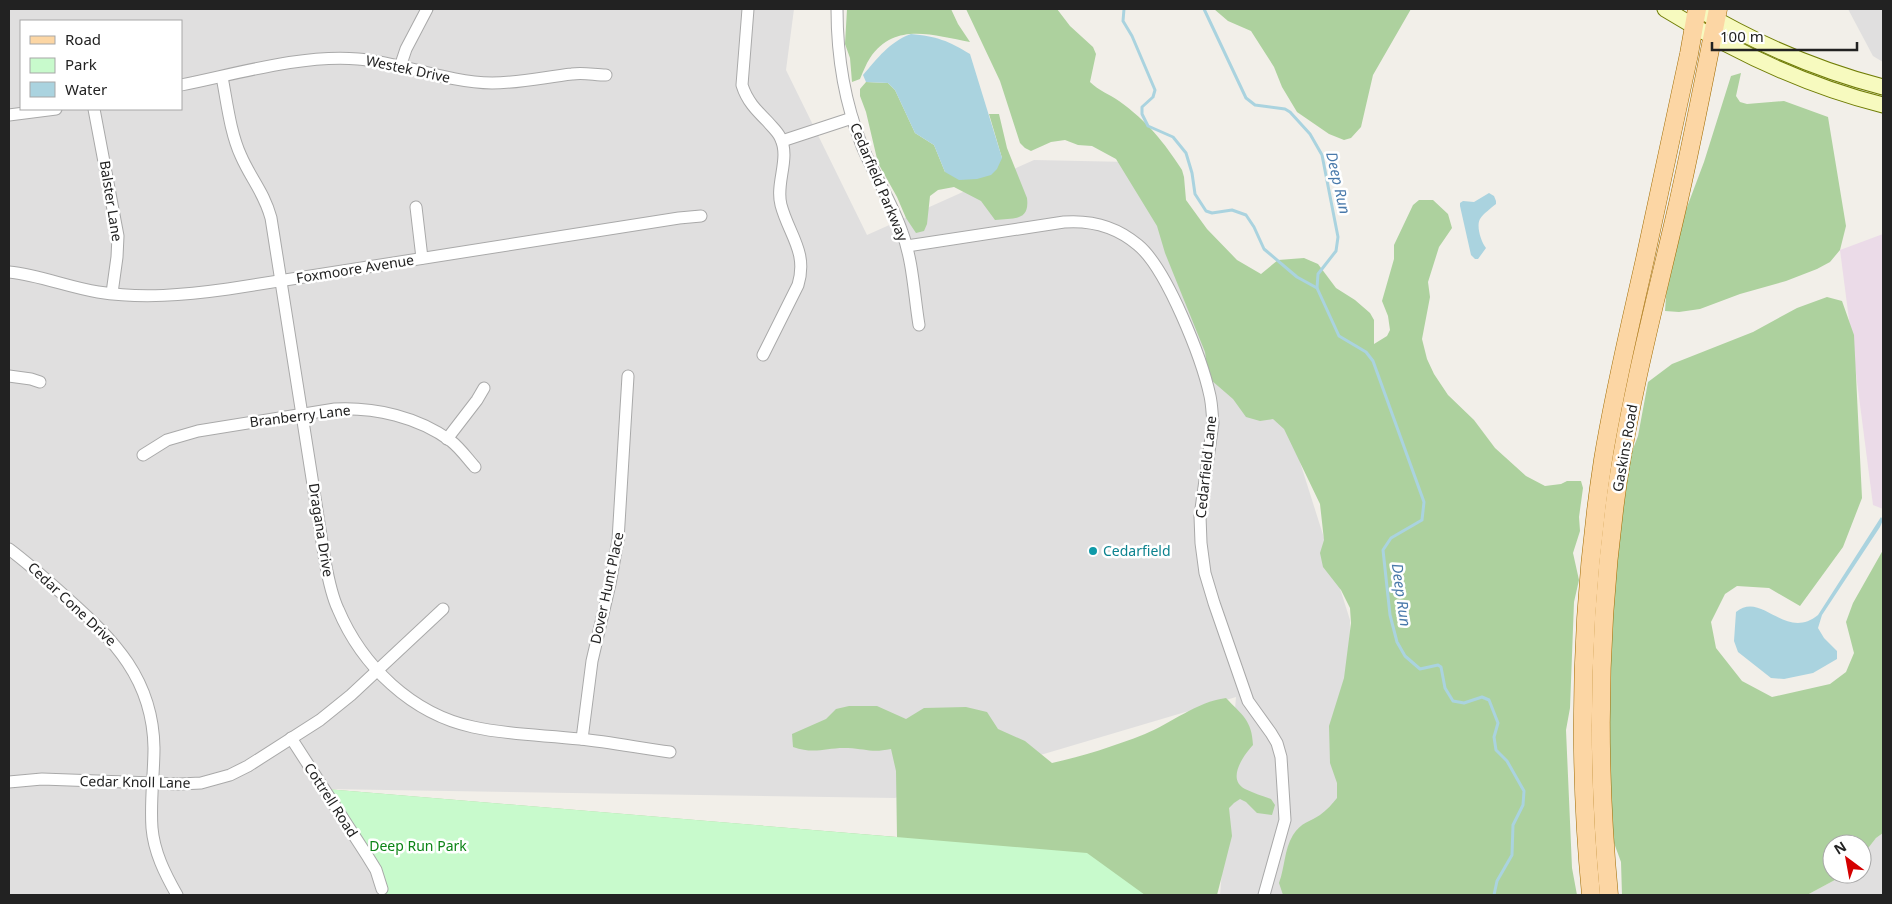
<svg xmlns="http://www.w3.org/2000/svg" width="1892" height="904" viewBox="0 0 1892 904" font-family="'Noto Sans',sans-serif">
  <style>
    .residential { fill: #e0dfdf; fill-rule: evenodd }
    .industrial { fill: #ebdbe8 }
    .forest { fill: #add19e }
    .park { fill: #c8facc }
    .water { fill: #aad3df }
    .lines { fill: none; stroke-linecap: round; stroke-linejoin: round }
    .stream { stroke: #aad3df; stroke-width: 3 }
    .street-casing { stroke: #a9a9a9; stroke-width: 13 }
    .secondary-casing { stroke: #707d05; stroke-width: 17 }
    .primary-casing { stroke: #a06b00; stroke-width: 19 }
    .street { stroke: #fff; stroke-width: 11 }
    .secondary { stroke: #f7fabf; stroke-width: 15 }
    .primary { stroke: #fcd6a4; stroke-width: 18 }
    .culture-dot { fill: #0f9aa8; stroke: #fff; stroke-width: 2 }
    .labels { text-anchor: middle; stroke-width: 5; stroke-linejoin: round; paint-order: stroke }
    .street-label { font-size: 14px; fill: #222; stroke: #fff }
    .culture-label { font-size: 14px; fill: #0d838f; stroke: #fff; text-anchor: start }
    .park-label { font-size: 14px; fill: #0c8416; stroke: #fff }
    .water-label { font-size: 15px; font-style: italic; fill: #4a7aab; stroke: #fff }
  </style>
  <rect width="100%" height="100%" fill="#f2efe9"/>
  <!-- residential -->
  <g class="residential">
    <path d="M9,9H794L786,70L867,235L1034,160L1129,162L1287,421L1350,620L1348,782L1306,895H1220L1236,697L895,798L326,789L349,820L386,895H9ZM21,21H181V109H21Z"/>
    <polygon points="1848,9 1883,9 1883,62 1873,56"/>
    <polygon points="1883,833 1883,895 1807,895 1846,874 1862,874 1862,856 1876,838"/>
  </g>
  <!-- industrial -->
  <polygon class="industrial" points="1883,234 1883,509 1873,505 1840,250"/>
  <!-- forest -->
  <g class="forest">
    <path d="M847,9H951L958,24L970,42C934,36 895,21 870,58C866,64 863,72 860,79L852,82L850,58L845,44Z"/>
    <path d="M966,9H1057L1070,26L1093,47L1096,54L1090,82C1099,91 1109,94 1119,101C1147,121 1164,142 1182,170L1184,177L1186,200L1207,229L1237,260L1261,274L1278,260L1304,258L1318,264L1336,288L1355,300L1370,313L1374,320V344L1387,336L1390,330L1388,316L1382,301L1394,259V245L1413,205L1419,200H1433L1448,214L1452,228L1439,247L1428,282L1430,297L1422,339L1427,359L1434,374L1448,395L1474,420L1495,448L1526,476L1545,486L1561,484L1567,481H1581L1583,488L1579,517L1580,531L1573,553L1579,580L1574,602L1570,708L1566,730L1572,868L1577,895H1283L1279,883C1285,867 1284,850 1293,835C1301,822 1310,822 1320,815C1327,810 1332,804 1337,798V783L1330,763L1329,726L1344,678L1351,623L1350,608L1341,590L1323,567L1320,553L1324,540L1320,504L1284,429L1273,419L1260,421L1246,417L1233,399L1211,380L1208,374L1205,352L1165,253L1157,226L1116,159L1092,146L1078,145L1065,140L1051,142L1031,151L1025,148L1020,143L1000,81Z"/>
    <polygon points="1214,9 1411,9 1373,75 1361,127 1351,138 1344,140 1329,134 1297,112 1282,87 1274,67 1251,31 1228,21"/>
    <polygon points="1741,73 1736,96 1740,102 1747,104 1784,101 1828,117 1846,226 1840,250 1830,262 1817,269 1786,281 1740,294 1700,309 1679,312 1665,311 1669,255 1704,162 1731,76"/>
    <path d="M866,82L888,83L895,90L915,133L934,145L945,172L1002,158L989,114H999L1007,148L1027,198C1030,222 1013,218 995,220L981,201L954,187L938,190L930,196L927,224L924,231L916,233L906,218L897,197L878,163L866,112L860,96V89Z"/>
    <polygon points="1827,297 1842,301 1854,335 1862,498 1843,547 1800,606 1769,588 1737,586 1725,594 1711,622 1716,648 1742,681 1772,697 1830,684 1846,672 1854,653 1846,622 1853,603 1883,550 1883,833 1876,838 1862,856 1862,844 1832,844 1832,874 1846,874 1807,895 1622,895 1621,862 1610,832 1607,752 1614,583 1627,469 1631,454 1638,436 1648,382 1672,364 1753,332 1797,308"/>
    <path d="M1226,698C1242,715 1252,720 1253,745C1244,755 1226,779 1245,789C1253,793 1263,796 1271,799L1275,805L1272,815L1257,813L1246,802L1240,799L1234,803L1229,808L1232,836L1217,895H391L326,789L897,837L896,771L891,749C872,753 866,749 848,748C826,747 816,755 793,747L792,734L826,719L836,709L849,706H877L906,719L924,708L966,707L987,712L998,729L1025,741L1052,763C1083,756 1115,746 1145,734C1172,723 1196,702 1226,698Z"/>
  </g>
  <!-- park -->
  <polygon class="park" points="326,789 1087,853 1145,895 387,895 349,820"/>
  <!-- water -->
  <g class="water">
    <path d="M911,34C936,36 949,41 970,54L1002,158L997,169L991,175L977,179L959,180L945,172L934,145L915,133L895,90L888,83L866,82L863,75C878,58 889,42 911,34Z"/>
    <path d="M1489,193L1494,196L1496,201V204C1491,208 1483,214 1480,219C1476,226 1481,242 1486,248L1478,259H1475L1471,255L1460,206V203L1463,201L1474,202Z"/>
    <path d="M1881,517L1883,520L1880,527L1822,615L1818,628L1824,638L1837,651V659L1813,673L1784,679L1771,678L1738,652L1734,641L1736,612C1762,590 1785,642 1818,615Z"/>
  </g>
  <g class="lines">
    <!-- stream -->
    <g class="stream">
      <polyline points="1124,9 1123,21 1132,36 1155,90 1153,97 1142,107 1142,114 1148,126 1173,137 1186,153 1192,173 1195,194 1206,211 1212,213 1232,210 1246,215 1254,227 1264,249 1297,277 1317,288 1339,336 1366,352 1373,361 1424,502 1422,520 1391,538 1383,550 1390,615 1397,642 1405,656 1420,669 1438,665 1441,667 1445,688 1453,701 1464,703 1482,697 1489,700 1498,723 1494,737 1496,750 1507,761 1524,791 1523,805 1513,825 1512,855 1497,881 1494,895"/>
      <polyline points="1204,9 1246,98 1255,105 1285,109 1290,112 1310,134 1322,155 1338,237 1336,251 1318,274 1317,288"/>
    </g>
    <!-- street casing -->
    <g class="street-casing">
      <g id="street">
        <path d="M748,9L742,85C747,101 756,110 768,122C772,127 777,131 780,137C791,158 775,183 781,205C789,235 808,252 798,285L763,355"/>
        <path d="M837,9C837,57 844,101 862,146C874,175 892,202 902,232C913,261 914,295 919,325"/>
        <polyline points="400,67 406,49 427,9"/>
        <path d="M222,77C227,102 230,132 241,156C251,179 264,192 271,218L325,561C328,577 331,594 338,609C362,666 412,714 473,727C508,735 544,735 580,739C610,742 640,748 670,752"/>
        <path d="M181,85C236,74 303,54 358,59C403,63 446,82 492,83C520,83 545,77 572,74C583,72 595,75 606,75"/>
        <polyline points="94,109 118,236 117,257 112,293"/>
        <polyline points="9,115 56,109"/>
        <polyline points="782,141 852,118"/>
        <polyline points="416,207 422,258"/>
        <path d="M907,246L1064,222C1091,220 1117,227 1138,245C1167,269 1202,359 1210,396C1212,405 1212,414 1213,423L1200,516L1201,543L1205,573L1214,603L1248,701L1271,733L1277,743L1281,757L1285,820L1264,895"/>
        <path d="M9,272C39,275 68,287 98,292C142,299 185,295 228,289L679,218L701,216"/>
        <polyline points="9,376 31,379 40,382"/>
        <polyline points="447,439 477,400 484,388"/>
        <path d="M143,455L167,440L198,431L335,409C375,407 418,417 451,441C460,448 467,458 475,467"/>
        <path d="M9,549C29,564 48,581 67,598C114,640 153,679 154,748C154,774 150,801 152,828C154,852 165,874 177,895"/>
        <polyline points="291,738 368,857 376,870 382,889"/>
        <polyline points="582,739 592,661 610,584 618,540 628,376"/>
        <polyline points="9,782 42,779 180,784 201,783 230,775 248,766 320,720 351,695 443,609"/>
      </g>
    </g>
    <!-- secondary casing -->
    <g class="secondary-casing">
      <g id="secondary">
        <path d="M1665,9C1733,51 1806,86 1883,105"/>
        <path d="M1698,9C1757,44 1817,70 1883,87"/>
      </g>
    </g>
    <!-- primary casing -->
    <g class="primary-casing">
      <g id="primary">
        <path d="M1591,895C1577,750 1581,604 1603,460C1614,392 1630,326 1645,259C1660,191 1674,122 1689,54L1697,9"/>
        <path d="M1609,895C1596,757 1598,619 1618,481C1632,389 1656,299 1677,208C1692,142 1705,75 1718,9"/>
      </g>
    </g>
    <!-- street -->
    <use href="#street" class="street"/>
    <!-- secondary -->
    <use href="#secondary" class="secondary"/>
    <!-- primary -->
    <use href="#primary" class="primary"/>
  </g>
  <!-- markers -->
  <circle class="culture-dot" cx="1093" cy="551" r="5"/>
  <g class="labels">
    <!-- street labels -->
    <g class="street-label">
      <text transform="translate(408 69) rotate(12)" y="5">Westek Drive</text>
      <text transform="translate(879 182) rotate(67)" y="5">Cedarfield Parkway</text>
      <text transform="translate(111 201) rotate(81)" y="5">Balster Lane</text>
      <text transform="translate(355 269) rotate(-9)" y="5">Foxmoore Avenue</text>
      <text transform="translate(300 416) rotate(-7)" y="5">Branberry Lane</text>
      <text transform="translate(1625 448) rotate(-80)" y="5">Gaskins Road</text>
      <text transform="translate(1206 467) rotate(-84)" y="5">Cedarfield Lane</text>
      <text transform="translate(321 530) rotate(81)" y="5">Dragana Drive</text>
      <text transform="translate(607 588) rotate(-78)" y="5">Dover Hunt Place</text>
      <text transform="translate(72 604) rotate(43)" y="5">Cedar Cone Drive</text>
      <text transform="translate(135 782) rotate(1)" y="5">Cedar Knoll Lane</text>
      <text transform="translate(331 800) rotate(57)" y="5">Cottrell Road</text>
    </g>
    <!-- culture labels -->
    <g class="culture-label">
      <text x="1103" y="556">Cedarfield</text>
    </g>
    <!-- park labels -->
    <g class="park-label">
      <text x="418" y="851">Deep Run Park</text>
    </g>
    <!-- water labels -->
    <g class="water-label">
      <text transform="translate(1338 183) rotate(77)" y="5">Deep Run</text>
      <text transform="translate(1401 595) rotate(82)" y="5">Deep Run</text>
    </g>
  </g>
  <!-- border -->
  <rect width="1892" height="904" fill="none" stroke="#222222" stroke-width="20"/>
  <!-- legend -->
  <rect x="20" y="20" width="162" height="90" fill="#ffffff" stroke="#a7a7a7"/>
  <rect x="30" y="36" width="25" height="8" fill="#fcd6a4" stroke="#a7a7a7"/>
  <text x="65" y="45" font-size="15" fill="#222222">Road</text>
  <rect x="30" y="58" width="25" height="15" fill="#c8facc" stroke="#a7a7a7"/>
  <text x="65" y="70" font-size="15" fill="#222222">Park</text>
  <rect x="30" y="82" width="25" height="15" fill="#aad3df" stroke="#a7a7a7"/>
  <text x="65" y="95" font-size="15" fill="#222222">Water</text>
  <!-- north arrow -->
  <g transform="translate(1847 859) rotate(328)"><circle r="24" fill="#ffffff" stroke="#a7a7a7"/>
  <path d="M0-4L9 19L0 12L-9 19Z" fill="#d40000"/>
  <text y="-8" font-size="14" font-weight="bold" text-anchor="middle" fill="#222222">N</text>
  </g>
  <!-- scale -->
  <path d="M1712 42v8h145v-8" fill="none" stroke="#222222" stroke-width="2.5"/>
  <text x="1720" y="42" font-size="15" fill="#222222" stroke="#ffffff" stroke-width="4" paint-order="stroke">100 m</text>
</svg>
